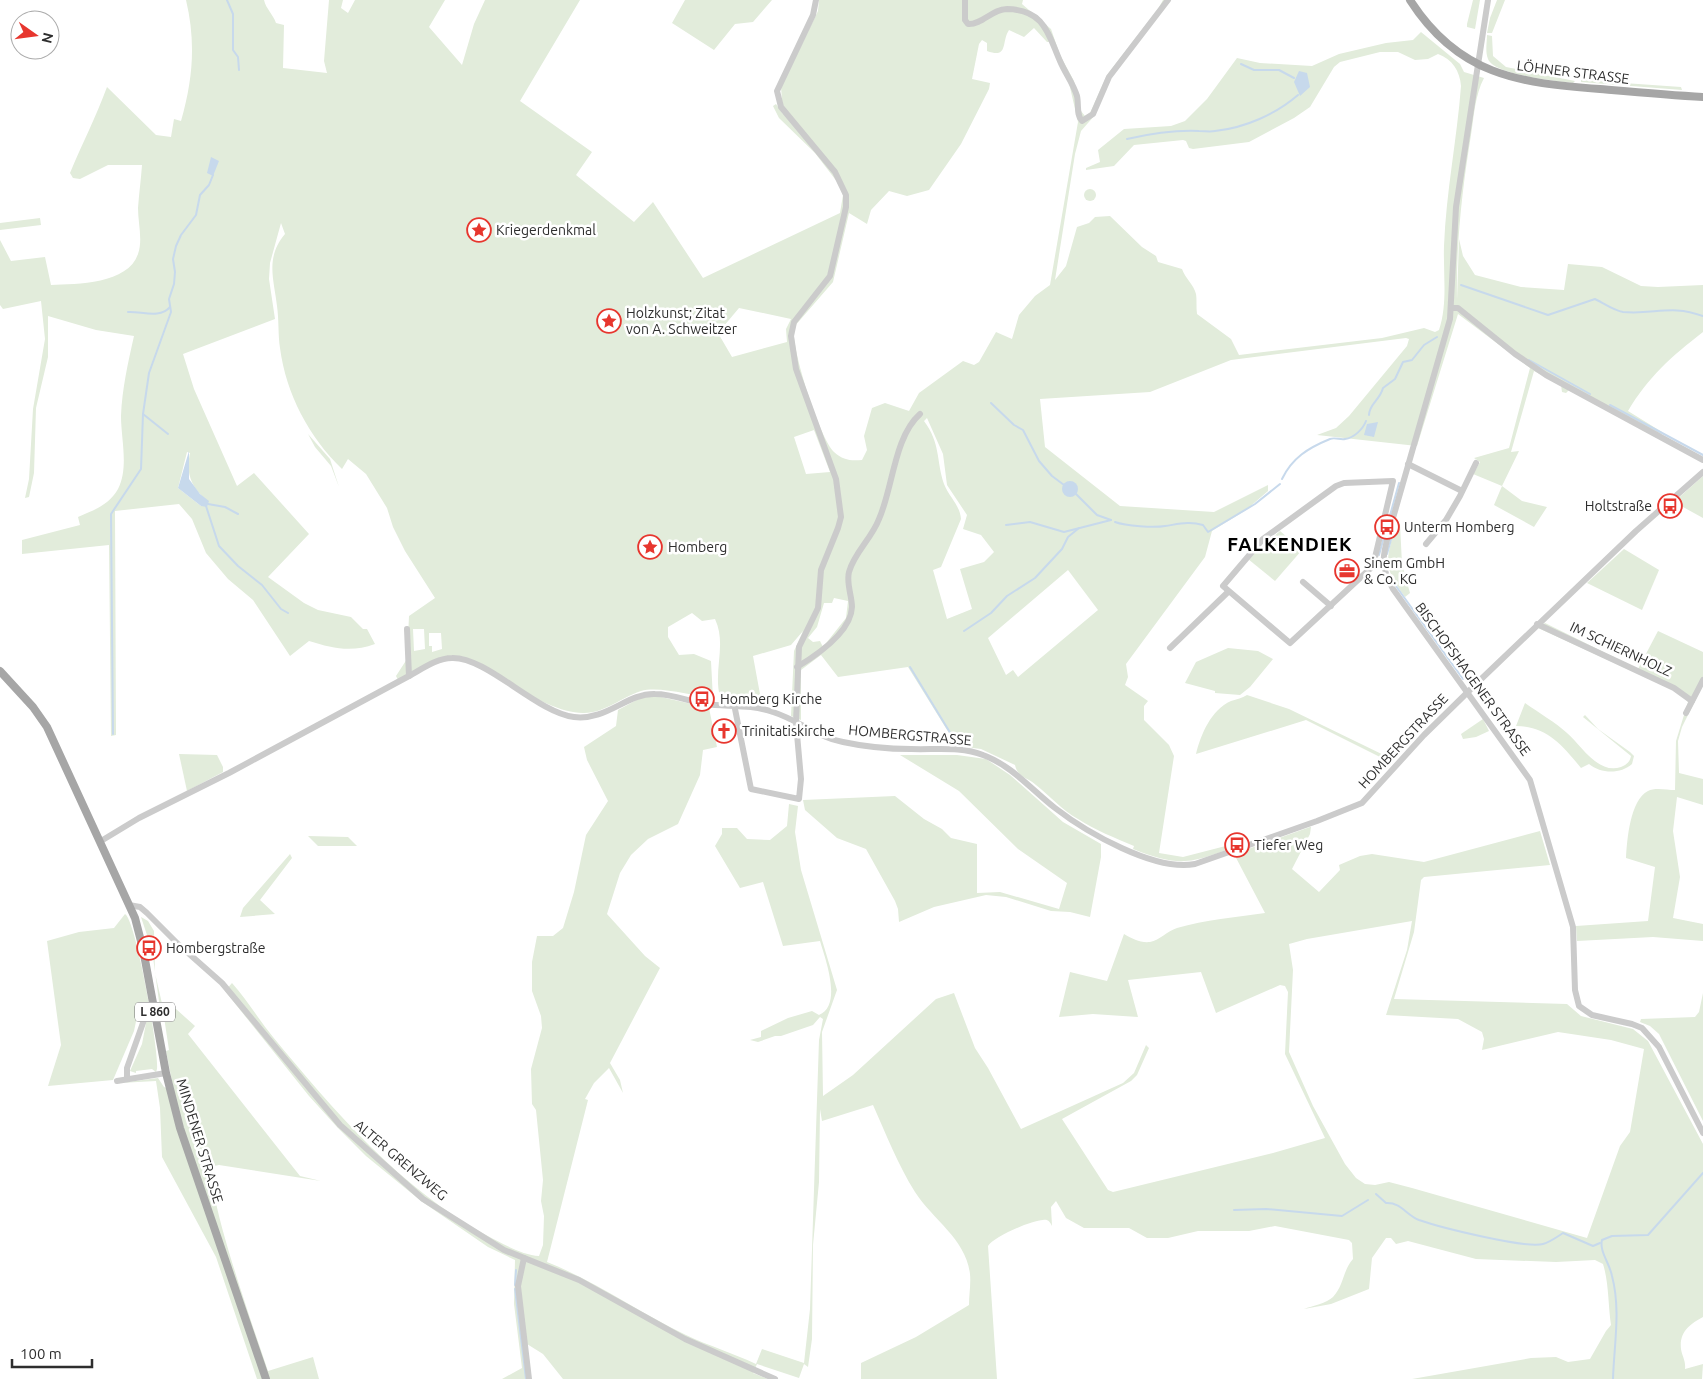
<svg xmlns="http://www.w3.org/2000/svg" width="1703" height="1379" viewBox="0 0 1703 1379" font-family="Ubuntu,sans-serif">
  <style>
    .green { fill: #e2ecdb; fill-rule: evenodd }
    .water { fill: #c7d9ec }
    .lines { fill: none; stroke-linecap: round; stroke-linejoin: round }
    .stream { stroke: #c7d9ec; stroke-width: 2 }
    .minor { stroke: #cbcbcb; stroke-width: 6 }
    .major { stroke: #a6a6a6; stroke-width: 8 }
    .labels { text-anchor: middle; stroke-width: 5; stroke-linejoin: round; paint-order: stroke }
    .shield { fill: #fff; stroke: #6d6d6d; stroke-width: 1 }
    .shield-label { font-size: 12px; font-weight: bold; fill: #2e2e2e }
    .street-label { font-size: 14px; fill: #2e2e2e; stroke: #fff }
    .poi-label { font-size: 14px; fill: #2e2e2e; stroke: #fff; text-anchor: start }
    .district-label { font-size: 19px; font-weight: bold; letter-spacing: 1px; fill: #000; stroke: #fff }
  </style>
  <rect width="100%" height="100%" fill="#fff"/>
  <!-- green -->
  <g class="green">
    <path d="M186,0H264C266,9 273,14 276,23L284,25L283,68L327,73L324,61L329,0H343L341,8L348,13L355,0H445L429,27L462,65L474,24L485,0H580L520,101L592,152L576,175L634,222L653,202L703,278L840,213L843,195L838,183L815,153L779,118L773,106L776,104L783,114L781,87L818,11L819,0H1023L1022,4L1051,29L1060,55L1074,81L1081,111L1085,116L1090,113L1107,75L1158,9L1163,0H1170L1110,78L1095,115L1081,131L1075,154L1055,280L1066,266L1077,227L1089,223L1095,217L1110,216L1142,247L1156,256L1158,262L1182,269C1185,278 1194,285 1196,294C1197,300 1196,307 1197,314L1231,339L1239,355L1382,338L1424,328L1435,332L1439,330C1448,303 1443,274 1444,246C1446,192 1457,139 1461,86C1460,71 1452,59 1438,54L1428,59L1415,60L1398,52H1380L1340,62L1334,67L1310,107L1294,118L1249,142L1193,149L1189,148L1186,141L1183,140L1134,145L1114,166L1086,170V168L1100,162L1098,150L1124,129L1171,126L1185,121L1207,99L1237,58L1260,63L1312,66L1339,54L1386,43L1413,40L1421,32L1460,64L1464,72L1484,78C1475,95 1474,116 1471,135C1462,190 1456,244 1457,300L1459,239L1463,256L1475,275L1521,287L1564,290L1568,264L1602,267L1641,286L1658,287L1703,285V332C1672,356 1648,377 1628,411L1662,432L1657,438L1569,390L1566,393L1562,392L1561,385L1534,371L1511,452L1519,451L1502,486L1522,501L1547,507L1534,527L1494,505L1502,486L1473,474L1480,462L1474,458L1509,448L1530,368L1458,314L1417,446L1317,435L1336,428L1349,416L1407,346L1409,339L1406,338L1231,360L1150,392L1040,399L1045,447L1120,506L1214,512L1268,485V491L1246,510L1212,531L1205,557L1126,664L1128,677L1125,685L1148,701L1144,706V720L1169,745L1174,756L1159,853L1183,857L1245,841V843C1195,861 1185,870 1133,849L1134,846C1115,838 1095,830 1078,819C1062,810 1050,796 1036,785C1027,777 1018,778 1015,765L981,749L957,746L908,667L838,677L821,655L801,670V720L791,716L794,651L803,631L791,645L753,656L762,705L720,697C713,670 727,644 715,619L702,621L692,613L668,627V637L679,655L694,654L711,661L713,699C694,696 660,686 641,691C622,697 605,713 584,713C550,714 495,674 464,657C441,652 418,670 398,680L396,676L407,659L409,616L435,598L405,551L393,527L387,508L366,474L348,459L342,469C309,437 286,394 280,348C278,335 279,320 277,306C274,279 265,258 285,234L281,223L270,263L269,279L275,319L183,354L194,389L237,486L254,473L309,534L268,577L304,603L318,610L351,617L363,629H367L375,644C351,653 332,648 309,641L290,656L253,600L228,579L206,553L192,519L179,504L115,511L116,735L111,736L109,545L22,554V540L80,525L78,517C94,510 109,505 118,489C129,468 121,439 121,416C122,389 128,363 134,336L96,330L48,316V357L36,408L34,473L29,497L25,498L29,479L33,409L45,339L41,301L3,309L0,305V240L11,261L45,257L51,285C77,284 128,284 138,254C143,240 138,223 138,208C139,194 141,179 142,165H108L80,179L73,178L70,173C82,144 96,117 107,87L156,135L171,137L174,119L181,121C193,79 196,42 186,0ZM1034,28L1047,42H1051L1069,83L1078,122L1050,285L1035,296L1019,315L1012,339L996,332L979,362L974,365L963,361L919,393L909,411L885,403L872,408L864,436L867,450L862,460C850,461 843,460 834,452C820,439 790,346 794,327L833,282L849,213L867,224L871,210L889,191L907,196L929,190L961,144L989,89L990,83L972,79L979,44L982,40L987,43V51C1009,59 1001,42 1009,30L1024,37ZM739,308L791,319L786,329L787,342L732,357L718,333ZM927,418L943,454L947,485L967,515L963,529L981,535L994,552L984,562L960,569L972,609L947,619L933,570L941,567L961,519C960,505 949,497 944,484C936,460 941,444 924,421ZM814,430L830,472L806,474L794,437ZM187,452L190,453C186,472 190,485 204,498L201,506L178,488ZM1068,570L1098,610L1018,677L1013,670L1006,675L988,638ZM834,598L848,601L846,618L823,647L820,641L813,642L808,638L817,627L824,603H832ZM413,629H424L425,649L414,651ZM429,633H441L442,649L432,652V646H429Z"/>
    <polygon points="685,0 772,0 753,22 735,24 714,50 672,23"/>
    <polygon points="1473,0 1480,0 1475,29 1467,27 1467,24"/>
    <polygon points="1497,0 1505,0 1492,33 1487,33 1490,18"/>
    <path d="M1487,35L1492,36L1493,56L1506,67L1575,81L1573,83C1557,81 1494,75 1488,59C1485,52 1487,42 1487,35Z"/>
    <polygon points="1581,80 1681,87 1682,90 1581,82"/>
    <circle cx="1090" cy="195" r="6"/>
    <polygon points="40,218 41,225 0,230 0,223"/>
    <polygon points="308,434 330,459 339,487 331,466 315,447"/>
    <polygon points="1703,476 1703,518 1674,502"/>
    <path d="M1396,523L1400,524L1402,564L1410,593L1405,597C1381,565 1387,560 1396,523Z"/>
    <polygon points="1280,531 1302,550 1275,581 1248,559"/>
    <polygon points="1624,549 1659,570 1642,610 1587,583"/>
    <path d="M1545,623L1638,669L1658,631L1703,652V685L1682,727L1678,741L1679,773L1703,779V805L1677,797L1673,831L1680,877L1673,918L1703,924V941L1653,937L1577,941L1576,926L1648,921L1655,867L1626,858C1627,840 1630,800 1648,791C1655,787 1667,790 1675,790L1676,741L1688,702L1680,693L1538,628Z"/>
    <polygon points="1228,648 1258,651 1273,659 1250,687 1240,695 1215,693 1215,691 1185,683 1196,662"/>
    <path d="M1247,695L1289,709L1394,760L1392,763L1306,720L1196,754C1201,734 1211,710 1231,701C1237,699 1242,698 1247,695Z"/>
    <path d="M644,696L661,697L709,708L717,747L703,750L700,775L678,824L648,839L631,855L620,873L607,914L645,956L660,968L610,1063L620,1080L623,1093L609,1068L594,1083L585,1099L588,1100L547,1262C597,1282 638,1312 686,1335C709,1346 733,1353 756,1364L762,1349L804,1363L810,1309L819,1040L823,1019L820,1017L813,1025L781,1036H775L758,1042L750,1040L761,1037V1031L788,1018L812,1011L819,1015C843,1005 825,958 820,941L783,946L763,882L740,888L715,846L722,834V828H737L747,839L770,840L787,826L789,804L798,806L795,832L801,870L837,990L822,1032L823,1096L853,1075L936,999L954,993L975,1048L988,1068L1021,1129L1123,1083L1134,1073L1146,1045L1149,1048L1137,1075L1131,1081L1062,1119L1108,1190L1113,1192L1273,1153L1325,1138L1285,1054L1288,992L1285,986L1280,985L1216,1013L1201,972L1128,980L1138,1017L1093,1014L1059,1017L1070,972L1107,981L1124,934C1133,939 1140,943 1150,942C1160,940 1167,931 1177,928C1205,920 1236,917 1265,913L1234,854L1310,827H1311L1310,834L1292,869L1319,892L1340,870L1339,865L1360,856L1372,854L1424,862L1540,831L1550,865L1424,877L1421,880L1414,932L1394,999L1567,1004L1581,1016L1633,1029L1648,1041L1703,1144V1317C1690,1324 1679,1332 1681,1349C1682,1356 1686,1361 1685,1369L1703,1364L1702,1379H1412L1531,1358L1556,1357L1568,1362L1590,1359L1606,1331L1611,1325C1608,1305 1609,1283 1603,1264L1595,1260L1556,1262L1476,1259L1408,1241L1396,1244L1391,1238H1386L1372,1258L1369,1289L1331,1304L1304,1309C1312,1306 1327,1303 1333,1297C1344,1285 1343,1270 1353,1259L1352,1243L1349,1240L1275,1226L1249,1231H1198L1168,1238H1147L1129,1228H1084L1066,1218L1056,1201L1051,1207L1052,1226C1050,1222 1048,1219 1043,1220C1032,1220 993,1237 988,1246L997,1379H861V1363L916,1337L969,1305C969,1295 971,1284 970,1274C966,1239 933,1220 915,1192C898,1165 886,1134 873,1105L822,1121L820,1109L819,1182L813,1245L812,1339L808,1367L804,1364L799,1378L757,1364L753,1373L768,1379H563L543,1354L527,1344L528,1379H502L522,1368L514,1304L515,1260L488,1247L421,1201L366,1156L337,1127L309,1096L225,991L232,983C247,1000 259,1020 273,1037C334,1111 401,1189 486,1235C501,1243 522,1255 539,1256L543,1245L544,1216L541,1201L543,1180L536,1110L532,1104L531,1069L542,1028L541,1016L532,991V962L537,936H553L563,928L574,892L586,835L608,801L587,760L584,747L616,726L618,710ZM1412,921L1407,950L1386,1015L1458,1019L1482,1032L1484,1039L1482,1050L1558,1032L1611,1040L1644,1049L1630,1132L1620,1146L1587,1238L1412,1188L1389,1182L1375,1185L1365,1184L1356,1178L1345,1164L1313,1106L1289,1052L1293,970L1289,944L1307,939Z"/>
    <path d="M1525,703C1539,713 1555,722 1567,733C1581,745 1598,775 1621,767C1626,765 1630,762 1631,756L1583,717L1585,715L1598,729L1630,752L1634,756L1632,764C1621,774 1601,774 1589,764L1581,768C1563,746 1547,726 1516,726Z"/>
    <polygon points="1483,719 1489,731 1476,737 1463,739 1461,734"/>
    <polygon points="179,754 217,755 223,767 223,772 187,791"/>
    <polygon points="900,755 957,755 986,759 1010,775 1063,822 1101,844 1101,857 1090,917 1070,912 1051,911 1006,897 986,895 934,907 899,922 898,909 895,901 866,849 837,838 805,810 803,800 895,796 924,819 942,829 951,838 977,844 977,893 1000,892 1059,909 1067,883 1018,849 959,791"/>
    <polygon points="308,836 348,837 357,846 318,846"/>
    <polygon points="290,854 292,858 260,900 275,914 240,917 243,908"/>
    <path d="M125,914C136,920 159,1051 157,1069L156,1072L152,1069L136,1071V1073L130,1071L142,1044L147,1018L146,1014L138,1012L134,1031L113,1080L48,1086L61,1045L47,941L79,932L114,928Z"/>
    <path d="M141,917L148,921L154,931L155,973L163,1008L176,1009L195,1026L188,1034L300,1176L321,1181L219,1165L214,1166C201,1183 259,1343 268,1371L313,1357L319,1379H257L216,1257L162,1157L160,1108L156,1081L120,1083L158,1078L164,1087L174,1091L166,1051L169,1050L164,1017L161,1016L152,950Z"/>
    <polygon points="1703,993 1703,1121 1659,1034 1650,1026 1640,1022 1641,1019 1695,1017 1699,1012"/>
  </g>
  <!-- water -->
  <g class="water">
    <polygon points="1299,71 1307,73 1310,87 1300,96 1294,82"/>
    <polygon points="211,157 219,161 213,176 207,173"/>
    <polygon points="1378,422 1374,437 1364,435 1367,424"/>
    <polygon points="189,451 189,479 200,494 209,501 207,507 201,506 178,488"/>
    <circle cx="1070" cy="489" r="8"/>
  </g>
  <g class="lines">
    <!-- stream -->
    <g class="stream">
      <polyline points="227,0 233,14 233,50 238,57 239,70"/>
      <polyline points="1241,64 1254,70 1279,70 1294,78"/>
      <path d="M1127,139C1149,134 1177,130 1199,131C1205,131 1210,132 1215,131C1245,128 1276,114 1298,95"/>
      <path d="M1461,285L1548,315L1595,299C1603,303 1615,311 1623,312C1654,315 1671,304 1703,316"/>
      <path d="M128,312C141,311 160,319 170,307"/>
      <polyline points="1529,360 1590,394"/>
      <polyline points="991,403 1014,425 1023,430 1039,461 1052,476 1064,485"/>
      <polyline points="1610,405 1703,455"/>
      <path d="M1369,415C1369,404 1380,400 1383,388L1395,379L1403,362L1412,360L1424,345L1437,337"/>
      <polyline points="168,434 143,414 149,373 171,312 169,299 174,284 175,272 173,259 176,246 181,235 196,215 200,195 209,185 213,175"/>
      <path d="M1282,479C1292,458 1308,448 1330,439C1335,437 1340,440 1345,439C1354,438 1363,429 1366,421"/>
      <polyline points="1076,494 1097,515 1111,520"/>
      <polyline points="208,504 225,507 238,514"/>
      <polyline points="206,506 219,546 238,566 262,585 281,609 288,613"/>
      <path d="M1115,522C1126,526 1154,528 1165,526C1179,524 1189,521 1203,525L1208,532L1255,504L1280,484"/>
      <polyline points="1006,525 1030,522 1064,532 1111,520"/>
      <polyline points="1387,554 1395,525"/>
      <polyline points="1379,555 1399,483"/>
      <polyline points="1393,582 1463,679"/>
      <polyline points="964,631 991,613 1007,596 1035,578 1062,549 1068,537 1079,528"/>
      <polyline points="910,667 957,744"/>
      <polyline points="113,734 111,514 141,469 143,414"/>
      <path d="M1376,1194L1386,1203C1401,1202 1406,1215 1419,1220C1439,1227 1526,1249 1543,1244C1550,1242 1557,1237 1563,1233L1593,1246L1600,1243"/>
      <polyline points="1234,1210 1266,1209 1342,1216 1368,1200"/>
      <polyline points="515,1285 516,1270"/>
      <polyline points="515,1289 526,1379"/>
      <path d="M1613,1379C1614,1345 1621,1310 1612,1276C1610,1264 1599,1251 1602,1240L1612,1236L1648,1235L1703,1173"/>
    </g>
    <!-- minor -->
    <g class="minor">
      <path d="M965,0V20L968,24C982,25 992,9 1007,9C1045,10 1048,34 1060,61C1065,73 1073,83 1077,96C1079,104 1076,115 1082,121L1093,114L1109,77L1168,0"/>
      <path d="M1488,0L1456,207L1450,319L1391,525C1384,552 1378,563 1393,589L1530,780L1573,927L1575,990L1579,1006L1592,1015L1632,1024L1642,1028L1659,1047L1703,1133"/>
      <polyline points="1452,308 1458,308 1515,354 1546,375 1703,460"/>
      <polyline points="1408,464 1462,491"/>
      <polyline points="1426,544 1446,520 1460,496 1476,463"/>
      <polyline points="1373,566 1290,643 1223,586 1263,539 1336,486 1344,483 1393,481 1373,566 1382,563"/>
      <polyline points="1303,582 1331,606"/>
      <polyline points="1537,624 1674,688 1692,701"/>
      <polyline points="407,629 409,676"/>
      <polyline points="1170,648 1228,592"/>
      <path d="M797,667C817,655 851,632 852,607C852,596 846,583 849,572C854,553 872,538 879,519C893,488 894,437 920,414"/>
      <polyline points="734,704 751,789 799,799 801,779 796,723 799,647 818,608 821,570 838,528 841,517 836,479 796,369 791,336 794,322 830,276 846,207 846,195 835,172 781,107 777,91 813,15 816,0"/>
      <polyline points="1686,713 1703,680"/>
      <path d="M101,841L139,818L229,773L409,676C422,669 437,658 452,658C487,657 536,712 574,717C607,721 627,693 655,694C672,694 688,701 705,704C728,707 750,704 773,712C798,720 817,737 843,742C866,747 888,749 911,749C934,750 961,746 983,755C1011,765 1032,790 1055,808C1086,832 1155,872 1195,864L1317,821L1362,803L1424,735L1476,684L1636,531L1703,472"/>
      <polyline points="129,905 140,907 147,913 178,944 222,983 340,1125 423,1199 504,1250 579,1280 685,1339 775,1379"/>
      <polyline points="127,1078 127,1068 144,1020 143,1015"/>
      <polyline points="117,1081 166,1073"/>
      <polyline points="524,1258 518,1286 529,1379"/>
    </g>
    <!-- major -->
    <g class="major">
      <path d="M1410,0C1458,75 1518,83 1600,89C1635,92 1669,95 1703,97"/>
      <polyline points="0,671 33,707 47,727 135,918 143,949 166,1073 180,1128 266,1379"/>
    </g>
  </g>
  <!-- icons -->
  <defs>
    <g id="sight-ring" transform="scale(1.25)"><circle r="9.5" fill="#fff" stroke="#e7362e" stroke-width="1.5"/><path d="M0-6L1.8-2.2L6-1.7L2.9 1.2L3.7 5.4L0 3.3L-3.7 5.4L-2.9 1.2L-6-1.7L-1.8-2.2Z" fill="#e7362e"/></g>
    <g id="bus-ring" transform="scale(1.25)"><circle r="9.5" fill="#fff" stroke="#e7362e" stroke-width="1.5"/><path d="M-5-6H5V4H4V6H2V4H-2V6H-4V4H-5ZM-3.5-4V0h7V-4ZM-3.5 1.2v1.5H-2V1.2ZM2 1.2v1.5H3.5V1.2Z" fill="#e7362e"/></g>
    <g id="office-ring" transform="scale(1.25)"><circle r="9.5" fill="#fff" stroke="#e7362e" stroke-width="1.5"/><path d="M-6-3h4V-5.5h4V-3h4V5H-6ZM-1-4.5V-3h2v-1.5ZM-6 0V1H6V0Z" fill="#e7362e"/></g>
    <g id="church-ring" transform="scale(1.25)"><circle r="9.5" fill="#fff" stroke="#e7362e" stroke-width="1.5"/><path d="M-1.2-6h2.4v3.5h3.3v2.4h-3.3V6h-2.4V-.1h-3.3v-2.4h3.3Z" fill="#e7362e"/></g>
  </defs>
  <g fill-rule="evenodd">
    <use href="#sight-ring" x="479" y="230"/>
    <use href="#sight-ring" x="609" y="321"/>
    <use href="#bus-ring" x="1670" y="506"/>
    <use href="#bus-ring" x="1387" y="527"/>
    <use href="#sight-ring" x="650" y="547"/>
    <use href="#office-ring" x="1347" y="571"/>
    <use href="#bus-ring" x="702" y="699"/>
    <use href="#church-ring" x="724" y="731"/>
    <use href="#bus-ring" x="1237" y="845"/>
    <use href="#bus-ring" x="149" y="948"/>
  </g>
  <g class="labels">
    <!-- shield labels -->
    <rect class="shield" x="135" y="1002.5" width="40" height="19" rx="4"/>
    <g class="shield-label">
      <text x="155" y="1016">L 860</text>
    </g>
    <!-- street labels -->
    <g class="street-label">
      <text transform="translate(1573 72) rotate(7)" y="5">LÖHNER STRASSE</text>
      <text transform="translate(1621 649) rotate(25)" y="5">IM SCHIERNHOLZ</text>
      <text transform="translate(1473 679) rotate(54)" y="5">BISCHOFSHAGENER STRASSE</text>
      <text transform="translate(910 735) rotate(5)" y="5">HOMBERGSTRASSE</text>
      <text transform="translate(1403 741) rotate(-47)" y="5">HOMBERGSTRASSE</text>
      <text transform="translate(200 1141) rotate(73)" y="5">MINDENER STRASSE</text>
      <text transform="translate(401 1160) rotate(40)" y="5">ALTER GRENZWEG</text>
    </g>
    <!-- poi labels -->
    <g class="poi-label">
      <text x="496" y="235">Kriegerdenkmal</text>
      <text x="626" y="318">Holzkunst; Zitat<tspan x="626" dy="16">von A. Schweitzer</tspan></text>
      <text x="1652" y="511" text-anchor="end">Holtstraße</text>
      <text x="1404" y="532">Unterm Homberg</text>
      <text x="668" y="552">Homberg</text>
      <text x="1364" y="568">Sinem GmbH<tspan x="1364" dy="16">&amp; Co. KG</tspan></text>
      <text x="720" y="704">Homberg Kirche</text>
      <text x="742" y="736">Trinitatiskirche</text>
      <text x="1254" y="850">Tiefer Weg</text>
      <text x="166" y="953">Hombergstraße</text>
    </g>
    <!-- district labels -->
    <g class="district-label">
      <text x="1290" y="551">FALKENDIEK</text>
    </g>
  </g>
  <!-- north arrow -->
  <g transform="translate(35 35) rotate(104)"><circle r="24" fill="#ffffff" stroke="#ababab"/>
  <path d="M0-4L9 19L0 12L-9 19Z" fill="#e7362e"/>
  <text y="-8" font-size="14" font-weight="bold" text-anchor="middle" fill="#2e2e2e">N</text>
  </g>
  <!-- scale -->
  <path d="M12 1359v8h80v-8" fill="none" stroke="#2e2e2e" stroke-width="2.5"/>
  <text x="20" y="1359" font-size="15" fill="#2e2e2e" stroke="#ffffff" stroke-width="4" paint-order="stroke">100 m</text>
</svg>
